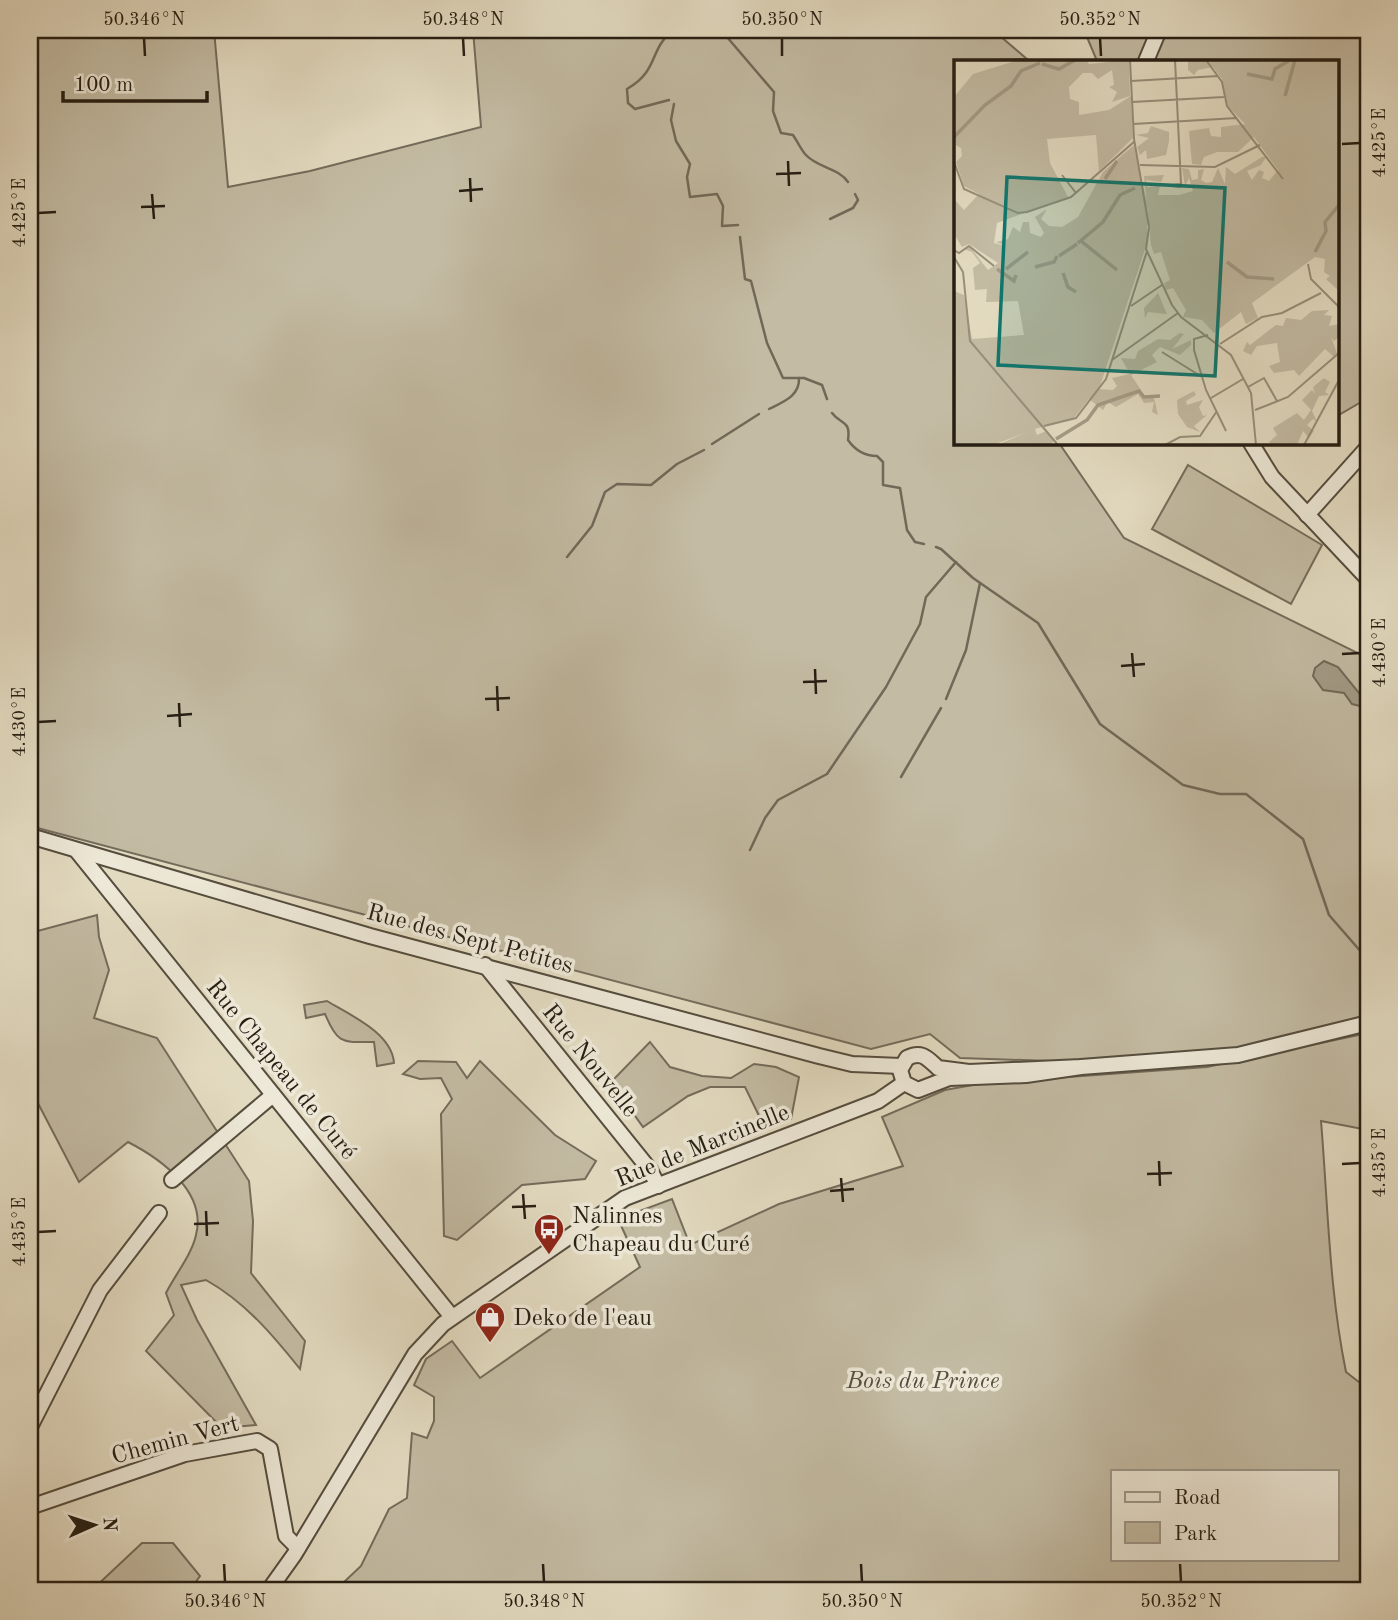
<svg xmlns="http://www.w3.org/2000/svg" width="1398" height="1620" viewBox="0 0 1398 1620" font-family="'Old Standard TT',serif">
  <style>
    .green { fill: #c3bba3; stroke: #746c5b; stroke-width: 2; fill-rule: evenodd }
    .water { fill: #a39b86; stroke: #716958; stroke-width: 2 }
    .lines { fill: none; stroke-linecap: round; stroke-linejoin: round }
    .stream { stroke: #716958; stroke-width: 2.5 }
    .minor-casing { stroke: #554d3e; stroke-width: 18 }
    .minor { stroke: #ede8d7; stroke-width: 14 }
    .ticks { fill: none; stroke: #261e13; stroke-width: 2.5 }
    .labels { text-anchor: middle; stroke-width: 7; stroke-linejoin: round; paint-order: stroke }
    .street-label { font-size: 24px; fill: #261e13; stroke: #ede8d7 }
    .poi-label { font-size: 24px; fill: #261e13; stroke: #ede8d7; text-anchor: start }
    .park-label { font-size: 24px; font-style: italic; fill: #554d3e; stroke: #ede8d7 }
    .inset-river { fill: none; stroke: #a39b86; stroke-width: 3.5 }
    .inset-road { fill: none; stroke: #978f7b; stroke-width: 2 }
    .view { fill: #0f766e; fill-opacity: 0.15; stroke: #0f766e; stroke-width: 3.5 }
    .inset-edge { fill: none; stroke: #261e13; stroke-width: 3.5 }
    .neatline { fill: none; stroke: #261e13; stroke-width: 2.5 }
    .ticks-label { font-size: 18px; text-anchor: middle; fill: #261e13 }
  </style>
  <rect width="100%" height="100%" fill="#e3dbc1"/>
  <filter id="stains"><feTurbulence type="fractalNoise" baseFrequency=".00286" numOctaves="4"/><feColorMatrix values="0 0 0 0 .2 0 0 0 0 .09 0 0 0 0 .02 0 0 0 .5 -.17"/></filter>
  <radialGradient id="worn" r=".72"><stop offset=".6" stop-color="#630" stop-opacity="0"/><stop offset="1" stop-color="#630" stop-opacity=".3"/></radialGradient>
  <!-- green -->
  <g class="green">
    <polygon points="30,30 214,30 228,187 310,171 481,127 473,30 993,30 1027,59 955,61 955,443 1059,443 1124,538 1368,658 1368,1015 1257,1047 1083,1062 960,1058 930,1034 871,1049 30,826"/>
    <polygon points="1084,30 1368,30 1368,398 1337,416 1337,61 1097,61"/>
    <polygon points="1188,465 1322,545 1291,604 1152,529"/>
    <path d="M97,915L99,937L109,970L94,1018L157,1038L249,1181L253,1221L251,1273L305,1341L300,1369C272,1334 245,1302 206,1280L181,1285L197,1320L256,1425L222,1428L146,1351L174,1315L166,1293C175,1275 192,1254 196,1235C207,1192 161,1159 128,1142L79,1182L30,1088V933Z"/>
    <path d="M327,1001C350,1015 392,1033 394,1063L377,1066L374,1042C342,1042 338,1045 325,1014L306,1018L304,1005Z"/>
    <path d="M1368,1033V1130L1321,1121C1328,1205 1329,1289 1346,1372L1364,1386L1368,1385V1590H319L327,1582L343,1583L361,1566L389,1509L407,1498L412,1433L427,1438L434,1421V1397L414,1385L426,1359L452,1341L480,1378L640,1267L618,1219L672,1199L690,1245L779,1204L903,1166L882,1117L945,1090L984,1083L1207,1067ZM1113,1471H1337V1559H1113Z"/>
    <polygon points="650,1042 670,1067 702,1076 731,1078 754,1064 776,1067 799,1077 791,1119 761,1120 745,1087 710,1087 688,1096 643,1127 611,1082"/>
    <polygon points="418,1061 456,1062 467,1078 480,1061 555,1135 596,1161 585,1179 522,1185 457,1240 444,1236 441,1114 452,1099 441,1078 420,1079 403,1074"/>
    <polygon points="142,1543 173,1543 200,1576 190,1590 92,1590"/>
  </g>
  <!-- water -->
  <polygon class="water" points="1324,661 1338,667 1368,704 1368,708 1352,704 1344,693 1323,690 1313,676 1315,668"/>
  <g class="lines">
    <!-- stream -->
    <g class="stream">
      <path d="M721,30L774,92L773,111L781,133L793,135C797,141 801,149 805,154C817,168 839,168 848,182"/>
      <path d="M669,100L635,109L628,103L627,89C659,70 648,53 672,30"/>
      <polyline points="674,104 671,120 676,141 690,164 687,177 690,197 717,194 723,206 722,226 738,225"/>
      <polyline points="830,219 853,208 858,200 855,194"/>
      <polyline points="740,237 745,279 751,281 767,343 783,378 804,378 822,385 827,399"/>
      <path d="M769,409C783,402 800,396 799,378"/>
      <path d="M832,413C841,425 851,420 848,440C855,450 865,456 877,456L883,462V485L900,488L907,530L915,542L924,544"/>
      <polyline points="712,444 759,414"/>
      <polyline points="936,547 941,549 973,578 1038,623 1100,724 1183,785 1220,794 1246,794 1303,839 1329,915 1362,953"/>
      <polyline points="567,557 592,526 605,492 617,484 651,485 677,464 704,450"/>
      <polyline points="946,699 966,650 980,583"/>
      <polyline points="901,777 941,708"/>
      <polyline points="750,850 765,818 778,800 827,774 886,687 920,624 926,597 956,562"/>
    </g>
    <!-- minor casing -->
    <g class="minor-casing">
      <g id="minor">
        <polyline points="1146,61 1159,30"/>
        <polyline points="1251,443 1272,477 1368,579"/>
        <polyline points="1307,515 1368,447"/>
        <polyline points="30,836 370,936 819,1056 852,1064 901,1066"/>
        <polyline points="77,851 452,1317"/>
        <polyline points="485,965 650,1170 658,1186"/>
        <path d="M1081,1067L1026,1075L949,1078L918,1090L904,1083L900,1070L907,1058C922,1050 928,1059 938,1068L969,1072L1081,1067L1238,1055L1368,1023"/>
        <polyline points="172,1180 273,1095"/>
        <polyline points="30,1427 100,1290 159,1213"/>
        <polyline points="30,1507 185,1454 257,1441 270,1449 286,1536 298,1548"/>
        <polyline points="269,1590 294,1555 415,1354 443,1324 625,1198 878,1101 904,1083"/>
      </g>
    </g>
    <!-- minor -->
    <use href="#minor" class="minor"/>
  </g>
  <!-- ticks -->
  <path class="ticks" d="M144,38L145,56M463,38L464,56M782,38V56M1100,38L1101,56M1342,144L1360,143M788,161L789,186M776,174L801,173M470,178L471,202M459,191L483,189M152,194L154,219M141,207L165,206M38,213L56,212M1132,653L1134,677M1342,654L1360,653M1121,666L1145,664M815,669L816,694M803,682L827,681M497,686L498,711M485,699L510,698M179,703L180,727M167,716L192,714M38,722L56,721M1159,1161L1160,1186M1342,1164L1360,1163M1147,1174L1172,1173M841,1178L843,1202M830,1191L854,1189M523,1194L525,1219M512,1207L536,1206M206,1211L207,1236M194,1224L219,1223M38,1232L56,1231M224,1564L225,1582M543,1564L544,1582M861,1564L862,1582M1180,1564L1181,1582"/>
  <!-- icons -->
  <defs>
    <g id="bus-pin" transform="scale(1.575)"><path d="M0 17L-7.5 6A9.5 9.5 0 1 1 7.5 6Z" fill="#8f2418" stroke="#ede8d7"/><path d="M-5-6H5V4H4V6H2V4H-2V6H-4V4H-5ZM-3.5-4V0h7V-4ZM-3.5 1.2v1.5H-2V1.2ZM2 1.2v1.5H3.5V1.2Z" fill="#fff"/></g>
    <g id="shop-pin" transform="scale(1.575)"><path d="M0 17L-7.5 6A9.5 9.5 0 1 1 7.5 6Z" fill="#8f2418" stroke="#ede8d7"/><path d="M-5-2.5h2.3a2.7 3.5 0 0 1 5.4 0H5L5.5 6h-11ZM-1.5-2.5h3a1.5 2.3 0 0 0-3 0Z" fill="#fff"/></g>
  </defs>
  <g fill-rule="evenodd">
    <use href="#bus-pin" x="549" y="1229"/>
    <use href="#shop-pin" x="490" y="1317"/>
  </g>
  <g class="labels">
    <!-- street labels -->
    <g class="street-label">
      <text transform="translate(470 938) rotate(15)" y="8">Rue des Sept Petites</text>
      <text transform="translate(591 1060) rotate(51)" y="8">Rue Nouvelle</text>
      <text transform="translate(282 1069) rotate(51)" y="8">Rue Chapeau de Curé</text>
      <text transform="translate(702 1145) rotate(-22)" y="8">Rue de Marcinelle</text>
      <text transform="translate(175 1439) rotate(-15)" y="8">Chemin Vert</text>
    </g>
    <!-- poi labels -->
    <g class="poi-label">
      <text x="572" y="1223">Nalinnes<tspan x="572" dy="28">Chapeau du Curé</tspan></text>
      <text x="513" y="1325">Deko de l'eau</text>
    </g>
    <!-- park labels -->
    <g class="park-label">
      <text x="923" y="1388">Bois du Prince</text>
    </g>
  </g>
  <!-- overview -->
  <g transform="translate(954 60)">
    <rect width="385" height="385" fill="#e3dbc1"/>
    <path d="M64,0H132L135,4L175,0L176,36L158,42L163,32L155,27L160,25L158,10L144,19L138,13H129L115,27L116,39L125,42V55L155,50L177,36L179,78L145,111L142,75L93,79L96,103L114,137L43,163L40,183L51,186L42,182L54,179L59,167L66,172L69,162H75L76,173L87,177L90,173L81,157L93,149L87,159L95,166L108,167L124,157L149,112L180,85L193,143V183L145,329L159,330L163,326L158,318L176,314L167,298L181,299L184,291L204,279L216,280L226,273L230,274L218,289L237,280V285L226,295L206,287L198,295L203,302L177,315L191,336L206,335L200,338L204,355L198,352L200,342L190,343L184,334L162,347L154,342L149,350L135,339L120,358L81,369L83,375L92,371L100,381L96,385H43L73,372L39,385H0V231L10,235L18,279L70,275L64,241L32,242L33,229L21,230L19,208L26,203L18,192L10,189L15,186L34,210L44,203L15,184L8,187L0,174V139L10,150L25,134L10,126L2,102L8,96L7,88L0,84V37L19,14ZM234,0H385V231L372,219L376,216L370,212L371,199L361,197L298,243L304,258L292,264L287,252L260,273L248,260L229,257L232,250L219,228L212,230L210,223L216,220L207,192L200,194L197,185L190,116L210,115L207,122L192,120L193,127L206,126L204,135H225L239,131L235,118L231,126L228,108L235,109L238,120L244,119V110L250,109L247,120L252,123L258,122L264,108L271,124L272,107L281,114L308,97H312L307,105L293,111L298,120L305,110L310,112L308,118L315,121L324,110L300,77L284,92H263L250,97L247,105L238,104L235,71L255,68L257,76L267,77V67L291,64L274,46L268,19L259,7L244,10L240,15L234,10ZM197,66L215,72V81L212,95L193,99L192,90L186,95L183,87L195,78L182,75L194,73ZM204,233L213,254L194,252L191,258L190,248ZM375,250L370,255L378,256L375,266L385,264V277L380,281L377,277L383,293L380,297L371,289L345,316L340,310L320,313L315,306L326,302L323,283L303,286L297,295L289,291L293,282L296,285L322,265L329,266L332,258L347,260L358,251ZM370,318L376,322L371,332L375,335L365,336L358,351L363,362L359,359L353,365L360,371L355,378L349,371L343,385H318L315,382L323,375L319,368L343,353L350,360L357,350L348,340L358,330L361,334L359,327ZM240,331L242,335L232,341L233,345L249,340L245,347L249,356L253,355L240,366L246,372L233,367L224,354L223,340Z" fill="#c3bba3"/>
    <path class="inset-river" d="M88,4L105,9L121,0M293,14L318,19L321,9L336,0M331,36L341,0M0,77L31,45L57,26L67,11L86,3M151,119L163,101M127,181L163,210M124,183L149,162L166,135L181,128M361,192L372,171L371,162L385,145M105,196L123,184M273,202L293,217L320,219M81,207L100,202L103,196M43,209L60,221L62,215M52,209L74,192M109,213L114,227L122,232M102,379L133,360L144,345L185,331L190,337L206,336"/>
    <path class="inset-road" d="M176,0L180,79L195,167M221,0L227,124M252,0L268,22L273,46L329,119M177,21L264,16M178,42L270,37M179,64L283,58M0,102L10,129L64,153L73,152L117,137L181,81M186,105L261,107L306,85M108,115L122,133M227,124L226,127L217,126L218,125ZM195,167L192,189L218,245L227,257L277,295L297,333L302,385M0,190L5,193L15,186L40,206M0,197L9,212L16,281L104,385M354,204L357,219L385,247M177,246L208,225M254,275L240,279V290L252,330L272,371M266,284L308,257L328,253L367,233M208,292L248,317M158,300L224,253M294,327L310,318L323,341M257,338L289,319M301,350L334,337L385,293M90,366L122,358L152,319L193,191M211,385L226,377L246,376L263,351M350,385L385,320"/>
    <path class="view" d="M53,117L271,128L261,316L44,305Z"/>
    <rect width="385" height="385" class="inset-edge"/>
  </g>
  <!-- margin -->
  <rect width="1398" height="1620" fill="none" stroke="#e3dbc1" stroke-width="77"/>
  <!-- legend -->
  <rect x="1111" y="1470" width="228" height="91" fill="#ede8d7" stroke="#9d9789" stroke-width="2"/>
  <rect x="1125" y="1492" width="35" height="10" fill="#ede8d7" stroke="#9d9789" stroke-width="2"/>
  <text x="1174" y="1504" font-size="21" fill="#261e13">Road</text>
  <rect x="1125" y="1522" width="35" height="21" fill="#c3bba3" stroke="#9d9789" stroke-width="2"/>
  <text x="1174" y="1540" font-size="21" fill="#261e13">Park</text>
  <!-- north arrow -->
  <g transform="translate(94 1525) rotate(87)" stroke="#ede8d7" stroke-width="5" paint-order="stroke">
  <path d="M0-5L12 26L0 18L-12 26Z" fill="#261e13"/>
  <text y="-10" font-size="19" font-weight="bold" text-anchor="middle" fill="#261e13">N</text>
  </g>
  <!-- scale -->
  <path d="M63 91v10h144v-10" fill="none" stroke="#261e13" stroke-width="3.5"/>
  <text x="74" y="91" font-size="21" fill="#261e13" stroke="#ede8d7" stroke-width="5" paint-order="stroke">100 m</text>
  <rect x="38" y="38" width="1322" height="1544" class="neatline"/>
  <g class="ticks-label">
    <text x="144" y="25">50.346°N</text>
    <text x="463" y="25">50.348°N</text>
    <text x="782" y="25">50.350°N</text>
    <text x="1100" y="25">50.352°N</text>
    <text transform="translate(1379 143) rotate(-90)" y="6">4.425°E</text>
    <text transform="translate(19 213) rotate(-90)" y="6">4.425°E</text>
    <text transform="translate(1379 653) rotate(-90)" y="6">4.430°E</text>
    <text transform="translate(19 722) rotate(-90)" y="6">4.430°E</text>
    <text transform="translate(1379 1163) rotate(-90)" y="6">4.435°E</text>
    <text transform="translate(19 1232) rotate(-90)" y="6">4.435°E</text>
    <text x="225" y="1607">50.346°N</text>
    <text x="544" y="1607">50.348°N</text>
    <text x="862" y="1607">50.350°N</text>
    <text x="1181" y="1607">50.352°N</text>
  </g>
  <rect width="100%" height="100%" filter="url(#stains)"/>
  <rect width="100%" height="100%" fill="url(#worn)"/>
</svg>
